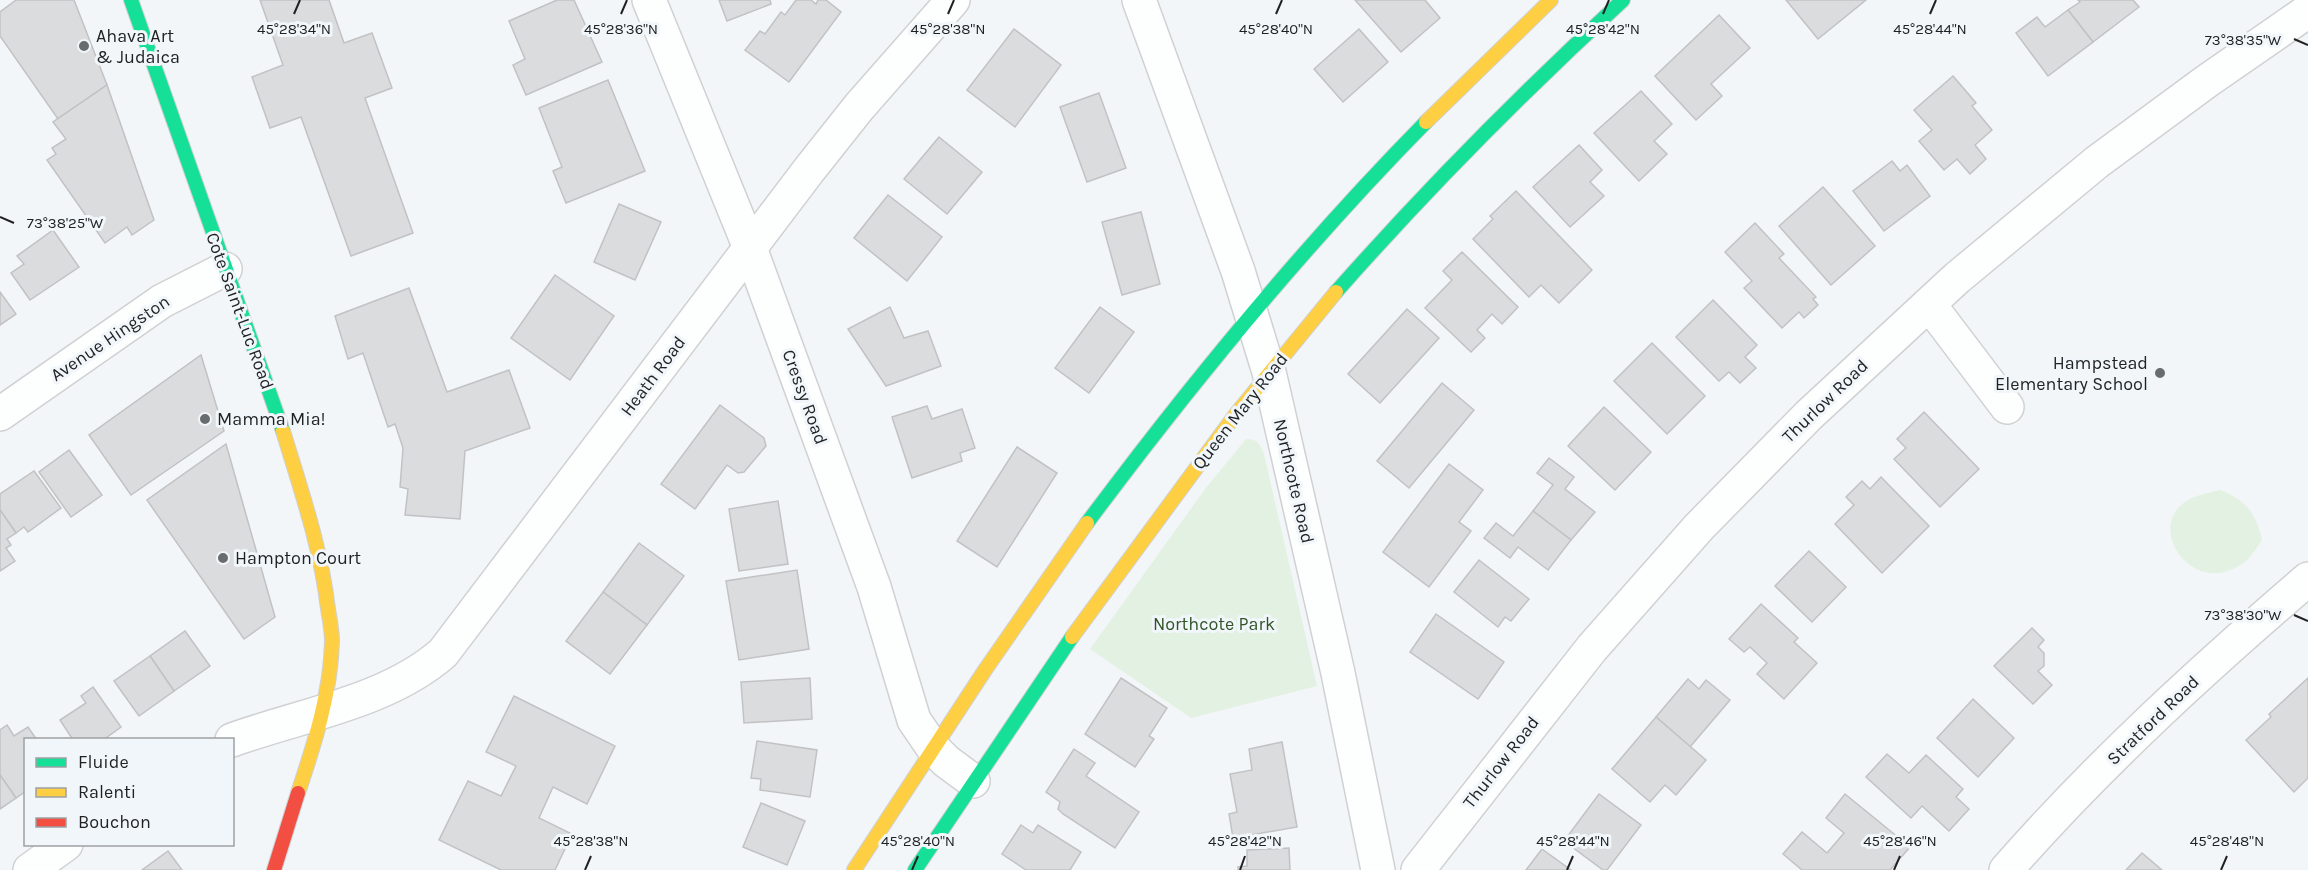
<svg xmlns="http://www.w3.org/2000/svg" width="2308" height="870" viewBox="0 0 2308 870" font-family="Karla,sans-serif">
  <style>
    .green { fill: #e3f1e2 }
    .building { fill: #dbdcdd; stroke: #c2c2c4; stroke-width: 1.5 }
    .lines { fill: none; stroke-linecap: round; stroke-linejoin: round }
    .street-casing { stroke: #cfd1d3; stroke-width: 36 }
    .fast-casing { stroke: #cfd1d3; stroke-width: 16 }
    .slow-casing { stroke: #cfd1d3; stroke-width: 16 }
    .jam-casing { stroke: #cfd1d3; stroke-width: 16 }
    .street { stroke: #fdfefe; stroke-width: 33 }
    .fast { stroke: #16e098; stroke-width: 14 }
    .slow { stroke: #ffcf43; stroke-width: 14 }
    .jam { stroke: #f24e42; stroke-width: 14 }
    .ticks { fill: none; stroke: #1f2123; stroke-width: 2 }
    .poi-dot { fill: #696c6e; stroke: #f1f6fa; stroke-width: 2 }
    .labels { text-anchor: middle; stroke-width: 6; stroke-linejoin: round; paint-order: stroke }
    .poi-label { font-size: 18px; fill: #1f2123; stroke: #f1f6fa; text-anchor: start }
    .street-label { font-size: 18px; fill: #1f2123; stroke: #f1f6fa }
    .park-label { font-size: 18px; fill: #315528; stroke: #f1f6fa }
    .ticks-label { font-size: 15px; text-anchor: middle; fill: #1f2123; stroke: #f1f6fa; stroke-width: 6; stroke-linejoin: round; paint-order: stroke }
  </style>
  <rect width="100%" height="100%" fill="#f3f6f8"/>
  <!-- green -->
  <g class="green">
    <path d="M1246,439C1258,439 1260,444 1264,454L1317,686L1191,718L1090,649L1205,489Z"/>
    <path d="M2220,490C2246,500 2256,513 2262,540C2258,546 2253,554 2248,559C2197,604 2144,530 2185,502C2195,495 2208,493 2220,490Z"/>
  </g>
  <!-- building -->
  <g class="building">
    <polygon points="16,0 74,0 107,85 58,119 0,36 0,12"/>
    <polygon points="260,0 329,0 344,43 372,33 392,88 365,98 413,233 351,256 301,117 270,128 252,77 283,65"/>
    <polygon points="557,0 574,0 602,62 526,95 513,65 525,59 509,21"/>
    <polygon points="719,0 770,0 771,4 727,21"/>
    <polygon points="796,0 811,0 816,4 818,0 826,0 841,12 789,82 745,50 760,31 765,34 781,12 785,15"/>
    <polygon points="1355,0 1425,0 1440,18 1401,52"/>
    <polygon points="1786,0 1866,0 1818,39"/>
    <polygon points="2078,0 2133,0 2139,7 2093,42 2068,10 2080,2"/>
    <polygon points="2068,10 2093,42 2048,76 2016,33 2037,17 2045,27"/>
    <polygon points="1719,15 1750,48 1711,84 1722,96 1696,120 1655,76"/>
    <polygon points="1014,29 1061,65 1015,127 967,90"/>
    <polygon points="1359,29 1388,62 1343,102 1314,69"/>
    <polygon points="1953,76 1976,103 1972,106 1992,130 1975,145 1986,159 1970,174 1957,159 1944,170 1919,141 1932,130 1914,110"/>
    <polygon points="608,80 645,171 566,203 553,171 562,167 539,108"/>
    <polygon points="107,85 154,220 132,235 127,227 105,243 47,160 56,154 52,148 66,139 53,122"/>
    <polygon points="1641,91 1672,124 1654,141 1667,154 1639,181 1594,133"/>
    <polygon points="1099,93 1126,168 1087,182 1060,107"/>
    <polygon points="939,137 982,172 947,214 904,179"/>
    <polygon points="1579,145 1602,170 1590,182 1604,196 1570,227 1533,187"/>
    <polygon points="1892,161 1900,171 1907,165 1930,196 1884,231 1853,191"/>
    <polygon points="1823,187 1875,246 1831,285 1779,226"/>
    <polygon points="1516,191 1592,270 1559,303 1541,285 1529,297 1473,239 1493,219 1490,216"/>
    <polygon points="888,195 942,237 907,281 854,238"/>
    <polygon points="619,204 661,222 635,280 594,262"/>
    <polygon points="1141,212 1160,284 1122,295 1102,222"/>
    <polygon points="1755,223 1784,254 1779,258 1816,297 1813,299 1818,305 1804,318 1799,312 1782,328 1744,288 1752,281 1725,252"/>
    <polygon points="53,230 79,267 30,300 11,273 24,264 17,256"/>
    <polygon points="1462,252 1518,307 1502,324 1492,314 1477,330 1485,338 1471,352 1425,308 1452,280 1443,271"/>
    <polygon points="555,275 614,316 570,380 511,338"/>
    <polygon points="409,288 447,392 509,370 530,428 465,451 460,519 405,515 408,489 400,487 403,448 395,424 388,427 363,353 348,359 335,316"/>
    <polygon points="0,292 16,314 0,325"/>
    <polygon points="1713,300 1757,345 1745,357 1756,368 1740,383 1729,372 1719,381 1676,337"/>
    <polygon points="890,307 904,338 928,331 941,366 886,386 848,329"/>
    <polygon points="1100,307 1134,332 1089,393 1055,368"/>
    <polygon points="1407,309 1439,338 1380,403 1348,374"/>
    <polygon points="1652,343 1705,396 1667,434 1614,381"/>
    <polygon points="201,355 224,431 131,495 89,435"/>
    <polygon points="1442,383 1474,410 1409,488 1377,461"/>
    <polygon points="720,405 764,438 766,446 744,472 738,473 727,465 695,509 661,484"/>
    <polygon points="927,406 932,419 962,409 975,448 960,453 962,461 912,478 892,417"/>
    <polygon points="1604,407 1651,452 1615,490 1568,446"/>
    <polygon points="1924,412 1979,469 1940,507 1894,459 1906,448 1897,439"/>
    <polygon points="226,444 275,617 244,639 147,500"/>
    <polygon points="1017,447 1057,473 997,567 957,541"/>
    <polygon points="69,450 102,495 71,517 39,472"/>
    <polygon points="1549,458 1574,477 1565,489 1595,512 1571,540 1533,511 1553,485 1537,473"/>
    <polygon points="1449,464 1483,490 1459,522 1471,531 1429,587 1383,552"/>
    <polygon points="34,471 61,508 28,532 24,527 16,533 0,510 0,494"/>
    <polygon points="1881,477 1929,526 1882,573 1835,524 1854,505 1846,497 1862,481 1870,489"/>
    <polygon points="778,501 788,564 739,571 729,509"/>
    <polygon points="0,510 16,533 7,539 11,545 6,548 15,561 0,571"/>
    <polygon points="1533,511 1571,540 1548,570 1518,547 1510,558 1484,538 1496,523 1513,536"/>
    <polygon points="639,543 684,576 647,625 603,592"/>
    <polygon points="1809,551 1846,587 1812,622 1775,586"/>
    <polygon points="1479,560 1529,599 1511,621 1505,617 1498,627 1454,592"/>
    <polygon points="797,570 809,649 739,660 726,581"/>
    <polygon points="603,592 647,625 610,674 566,641"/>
    <polygon points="1761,604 1798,638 1794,642 1817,663 1784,699 1757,674 1767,663 1750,647 1744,652 1729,639"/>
    <polygon points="1436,614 1504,662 1478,699 1410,652"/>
    <polygon points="2032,628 2044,640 2038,647 2044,653 2044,666 2038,671 2052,685 2033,704 1994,666"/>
    <polygon points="185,631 210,666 174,691 150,656"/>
    <polygon points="150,656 174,691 139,716 114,681"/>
    <polygon points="810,678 812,719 744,723 741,682"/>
    <polygon points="1121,678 1167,708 1149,736 1154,739 1135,767 1085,734"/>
    <polygon points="2308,678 2308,778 2294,792 2246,740 2271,717 2269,714"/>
    <polygon points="1688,679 1699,689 1706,680 1730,700 1690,747 1656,717"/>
    <polygon points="93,687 121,727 103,740 73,740 60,720 86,703 81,696"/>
    <polygon points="514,696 615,746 587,804 553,787 539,818 572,834 555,870 501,870 439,840 468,781 501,796 516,766 486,752"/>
    <polygon points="1973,699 2014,738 1978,777 1937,738"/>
    <polygon points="1656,717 1706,760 1676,795 1665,785 1650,802 1612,769"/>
    <polygon points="7,725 14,736 28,727 37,740 26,740 26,791 16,798 0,775 0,730"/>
    <polygon points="757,741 817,750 810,797 760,790 761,779 751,778"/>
    <polygon points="1282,742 1297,827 1233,838 1229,814 1237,812 1230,774 1252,770 1249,749"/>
    <polygon points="1074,749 1095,763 1086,776 1139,812 1115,848 1063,814 1058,809 1060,802 1046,792"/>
    <polygon points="1887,754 1909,773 1926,755 1963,789 1956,797 1969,809 1949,831 1922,806 1911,818 1866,777"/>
    <polygon points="0,775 16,798 0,809"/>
    <polygon points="1599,794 1641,825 1607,870 1603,870 1564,841"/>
    <polygon points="1845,794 1910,847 1890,870 1802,870 1783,854 1802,832 1827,853 1844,833 1826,818"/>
    <polygon points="761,803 805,821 787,865 743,847"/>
    <polygon points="1021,825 1033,833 1038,825 1081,852 1070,870 1026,870 1002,854"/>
    <polygon points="1289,848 1290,870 1238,870 1238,867 1247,866 1247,850"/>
    <polygon points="1542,849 1571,870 1526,870"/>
    <polygon points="168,851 182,870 142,870"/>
    <polygon points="2142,853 2162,870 2126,870"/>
  </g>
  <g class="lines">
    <!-- street casing -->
    <g class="street-casing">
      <g id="street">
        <polyline points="649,0 750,248 874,587 914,720 933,748 946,761 973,781"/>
        <polyline points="1139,0 1238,271 1269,372 1338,673 1378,870"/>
        <polyline points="1929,304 2007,407"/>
        <polyline points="0,414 162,301 225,269"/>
        <path d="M232,740C301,715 387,702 443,653L809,170L859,107L953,0"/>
        <polyline points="30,870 66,844"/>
        <polyline points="1418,870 1592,648 1699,527 1809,415 1957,278 2097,162 2207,81 2308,11"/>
        <path d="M2006,870C2098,765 2202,670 2308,579"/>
      </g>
    </g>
    <!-- fast casing -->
    <g class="fast-casing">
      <g id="fast">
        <polyline points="131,0 283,431"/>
        <path d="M1336,292C1427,189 1522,93 1623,0"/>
        <path d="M1087,523C1192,382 1303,247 1426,122"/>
        <polyline points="915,870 1072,637"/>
      </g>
    </g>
    <!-- slow casing -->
    <g class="slow-casing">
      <g id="slow">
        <polyline points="1426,122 1551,0"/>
        <path d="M283,431C301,490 321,548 328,609C330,620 332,631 332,641C331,693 314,745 298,793"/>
        <polyline points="1072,637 1236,414 1336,292"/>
        <polyline points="854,870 985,670 1087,523"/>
      </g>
    </g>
    <!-- jam casing -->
    <g class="jam-casing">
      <polyline id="jam" points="274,870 298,793"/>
    </g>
    <!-- street -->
    <use href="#street" class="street"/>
    <!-- fast -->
    <use href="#fast" class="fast"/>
    <!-- slow -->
    <use href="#slow" class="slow"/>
    <!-- jam -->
    <use href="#jam" class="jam"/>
  </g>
  <!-- ticks -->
  <path class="ticks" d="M294,14L300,0M621,14L627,0M948,14L954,0M1276,14L1282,0M1603,14L1609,0M1930,14L1936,0M2294,39L2308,45M0,217L14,223M2294,615L2308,621M585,870L591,856M912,870L918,856M1240,870L1245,856M1567,870L1573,856M1894,870L1900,856M2221,870L2227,856"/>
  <!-- markers -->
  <g class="poi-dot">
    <circle cx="84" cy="46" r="6"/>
    <circle cx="2160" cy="373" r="6"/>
    <circle cx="205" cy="419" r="6"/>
    <circle cx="223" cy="558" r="6"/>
  </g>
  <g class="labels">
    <!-- poi labels -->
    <g class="poi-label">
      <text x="96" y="42">Ahava Art<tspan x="96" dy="21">&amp; Judaica</tspan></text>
      <text x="2148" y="369" text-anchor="end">Hampstead<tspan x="2148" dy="21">Elementary School</tspan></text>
      <text x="217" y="425">Mamma Mia!</text>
      <text x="235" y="564">Hampton Court</text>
    </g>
    <!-- street labels -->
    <g class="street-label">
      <text transform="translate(240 311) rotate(70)" y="6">Cote Saint-Luc Road</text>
      <text transform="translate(110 338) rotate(-34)" y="6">Avenue Hingston</text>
      <text transform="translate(653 376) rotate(-53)" y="6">Heath Road</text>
      <text transform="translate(805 397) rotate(70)" y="6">Cressy Road</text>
      <text transform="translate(1825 401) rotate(-44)" y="6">Thurlow Road</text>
      <text transform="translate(1240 411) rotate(-52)" y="6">Queen Mary Road</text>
      <text transform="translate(1294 481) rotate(77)" y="6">Northcote Road</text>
      <text transform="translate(2153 720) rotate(-44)" y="6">Stratford Road</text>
      <text transform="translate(1501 762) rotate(-52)" y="6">Thurlow Road</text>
    </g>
    <!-- park labels -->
    <g class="park-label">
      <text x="1214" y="630">Northcote Park</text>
    </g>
  </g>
  <g class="ticks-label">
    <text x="294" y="34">45°28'34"N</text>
    <text x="621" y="34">45°28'36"N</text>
    <text x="948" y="34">45°28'38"N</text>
    <text x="1276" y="34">45°28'40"N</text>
    <text x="1603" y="34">45°28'42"N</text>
    <text x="1930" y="34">45°28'44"N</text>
    <text x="2243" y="45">73°38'35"W</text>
    <text x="65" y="228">73°38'25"W</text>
    <text x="2243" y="620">73°38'30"W</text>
    <text x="591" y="846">45°28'38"N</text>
    <text x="918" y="846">45°28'40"N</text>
    <text x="1245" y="846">45°28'42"N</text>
    <text x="1573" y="846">45°28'44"N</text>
    <text x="1900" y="846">45°28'46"N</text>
    <text x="2227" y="846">45°28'48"N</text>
  </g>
  <!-- legend -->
  <rect x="24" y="738" width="210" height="108" fill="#f1f6fa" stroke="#9da1a4" stroke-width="1.5"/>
  <rect x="36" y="758" width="30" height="9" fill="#16e098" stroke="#9da1a4" stroke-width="1.5"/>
  <text x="78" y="768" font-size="18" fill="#1f2123">Fluide</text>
  <rect x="36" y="788" width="30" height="9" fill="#ffcf43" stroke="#9da1a4" stroke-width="1.5"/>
  <text x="78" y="798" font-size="18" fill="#1f2123">Ralenti</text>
  <rect x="36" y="818" width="30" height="9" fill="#f24e42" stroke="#9da1a4" stroke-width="1.5"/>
  <text x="78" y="828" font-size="18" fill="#1f2123">Bouchon</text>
</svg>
